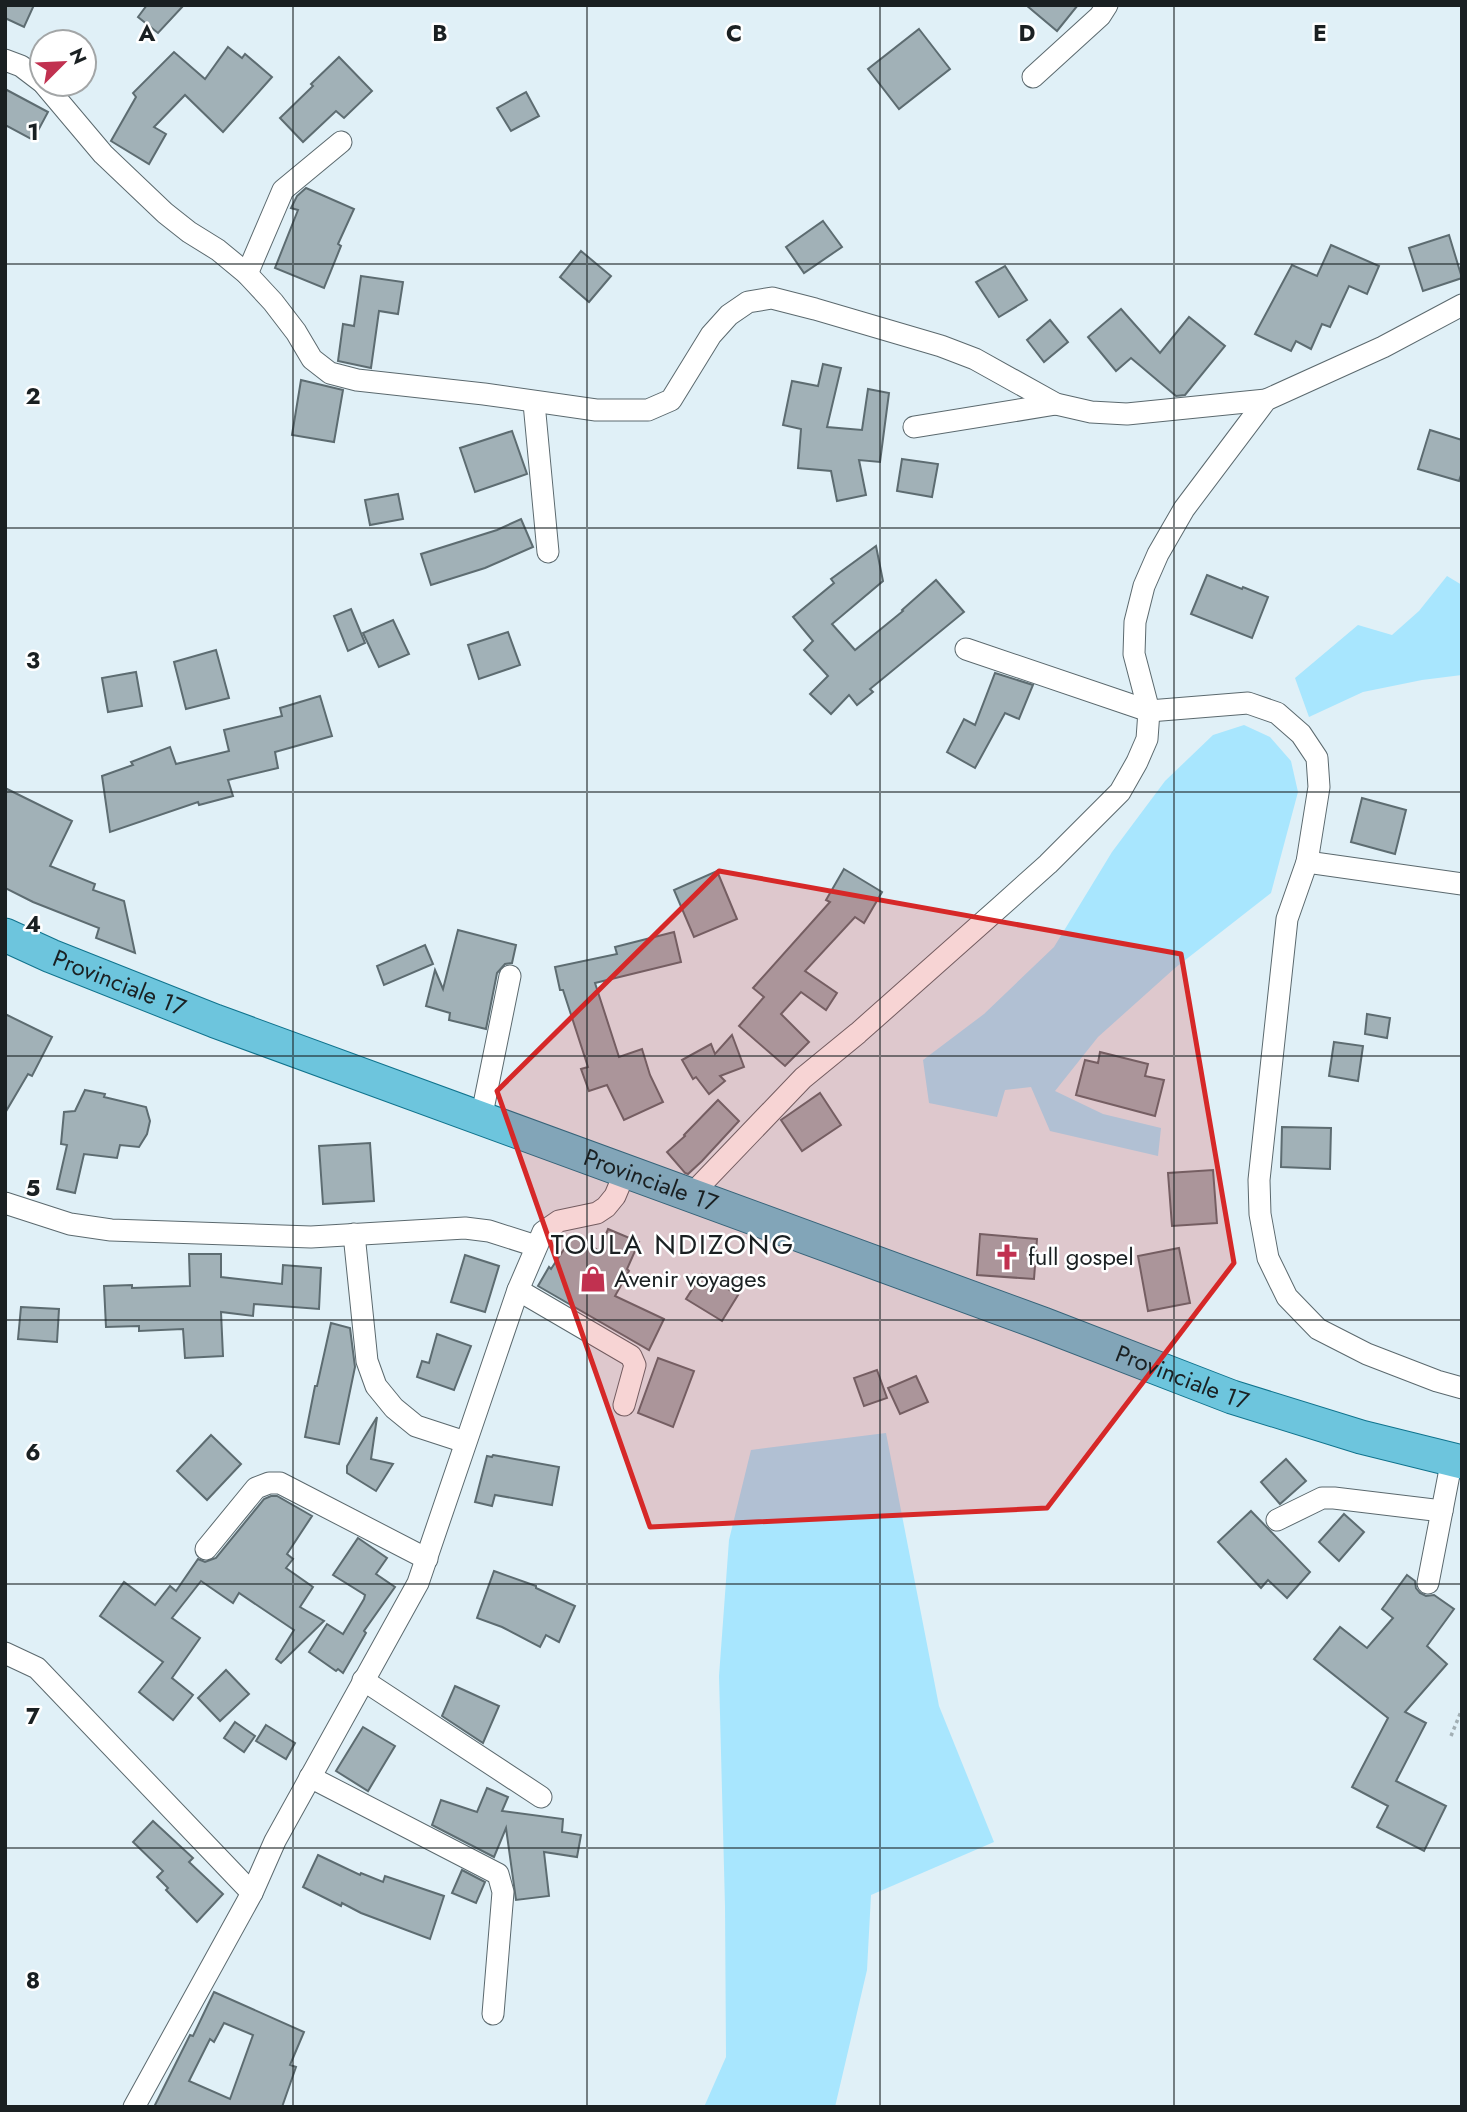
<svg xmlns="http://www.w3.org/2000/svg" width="1467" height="2112" viewBox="0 0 1467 2112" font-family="Jost,sans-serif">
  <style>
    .green { fill: #a8e6fe }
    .building { fill: #a1b1b7; stroke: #5d6c71; stroke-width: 2; fill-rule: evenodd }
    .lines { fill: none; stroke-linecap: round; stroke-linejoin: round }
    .street-casing { stroke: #5b696e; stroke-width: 23 }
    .primary-casing { stroke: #10738d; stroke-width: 35 }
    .path { stroke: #a2afb4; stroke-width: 3.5; stroke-dasharray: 3.5 3.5; stroke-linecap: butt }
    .street { stroke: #fff; stroke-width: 21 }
    .primary { stroke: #6dc5dd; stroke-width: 33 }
    .marked { fill: #d62828; fill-opacity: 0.2; stroke: #d62828; stroke-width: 5; stroke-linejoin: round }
    .grid { fill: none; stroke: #1a2022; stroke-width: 2; stroke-opacity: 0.55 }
    .labels { text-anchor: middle; stroke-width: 5; stroke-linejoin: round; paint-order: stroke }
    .street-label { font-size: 24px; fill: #1a2022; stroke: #fff }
    .poi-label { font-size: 24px; fill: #1a2022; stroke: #fff; text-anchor: start }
    .quarter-label { font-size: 28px; letter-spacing: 2px; fill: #1a2022; stroke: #fff }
    .grid-label { font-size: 23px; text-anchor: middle; font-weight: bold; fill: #1a2022; stroke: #fff; stroke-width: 5; stroke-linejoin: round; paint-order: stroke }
  </style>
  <rect width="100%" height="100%" fill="#e0f0f7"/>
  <!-- green -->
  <g class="green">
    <polygon points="1447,576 1462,585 1462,675 1422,680 1363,692 1309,717 1295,678 1358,625 1392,635 1419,611"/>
    <polygon points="1244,725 1270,737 1291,761 1298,792 1271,893 1175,968 1098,1037 1055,1091 1103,1114 1161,1128 1158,1156 1050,1131 1031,1087 1005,1090 997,1117 929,1103 923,1060 984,1014 1054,947 1112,852 1165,781 1213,735"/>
    <polygon points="886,1433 939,1706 994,1842 871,1895 867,1970 835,2107 704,2107 726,2057 725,1906 719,1676 729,1540 751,1450"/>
  </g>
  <!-- building -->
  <g class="building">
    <polygon points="5,5 34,5 24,27 5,18"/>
    <polygon points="147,5 184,5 158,33 138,17"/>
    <polygon points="1026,5 1078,5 1057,31"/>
    <polygon points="919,29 950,69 899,109 868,69"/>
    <polygon points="228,47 242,58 245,54 272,77 223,132 185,95 154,127 166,134 149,164 111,141 136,97 133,93 174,52 205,79"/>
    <polygon points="339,57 372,91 344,118 336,111 303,142 280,118 313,86 311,84"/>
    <polygon points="5,89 48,112 33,140 5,125"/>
    <polygon points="526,92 539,116 511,131 497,108"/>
    <polygon points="306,188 354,209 338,244 341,246 324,288 275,268 298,210 291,208 297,196"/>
    <polygon points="823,221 842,247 804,273 786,247"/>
    <polygon points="1449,235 1462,278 1423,291 1409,248"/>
    <polygon points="1331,245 1379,266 1367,294 1349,286 1330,327 1322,324 1311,349 1296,341 1291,351 1255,334 1292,265 1317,276"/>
    <polygon points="581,251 611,276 589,302 560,277"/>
    <polygon points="1005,266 1027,300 999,317 976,282"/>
    <polygon points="361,276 403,282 398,314 379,311 371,368 338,361 343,324 354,326"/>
    <polygon points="1121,309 1160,353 1189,317 1225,346 1185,395 1176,396 1131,358 1116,371 1088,337"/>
    <polygon points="1050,320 1068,342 1044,362 1027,340"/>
    <polygon points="823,364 841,368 827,427 862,430 868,389 889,393 880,462 859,460 866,495 837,501 831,471 798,468 801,429 783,425 792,381 818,386"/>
    <polygon points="301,380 343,390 334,442 292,435"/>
    <polygon points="1430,430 1462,440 1462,472 1459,481 1418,469"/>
    <polygon points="512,431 527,474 475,492 460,448"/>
    <polygon points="902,459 938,464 932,497 897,491"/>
    <polygon points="398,494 403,519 370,525 365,500"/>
    <polygon points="521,519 533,547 485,568 431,585 421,554 497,530"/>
    <polygon points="876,546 883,581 832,624 855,650 903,611 902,610 936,580 964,612 870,689 873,692 857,705 849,695 831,714 810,694 828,676 804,650 813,641 793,617 834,583 831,579"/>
    <polygon points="1207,575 1242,589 1243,587 1268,597 1252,638 1191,614"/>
    <polygon points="351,609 365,643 348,651 334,616"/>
    <polygon points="393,620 409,654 379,667 363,633"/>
    <polygon points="508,632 520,665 479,679 468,645"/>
    <polygon points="216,650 229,698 186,709 174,662"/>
    <polygon points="136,672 142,706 108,712 102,678"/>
    <polygon points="995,673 1033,685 1019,719 1005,713 975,768 947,752 964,719 975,725"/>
    <polygon points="320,696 332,736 275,752 278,768 228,780 233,796 199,805 198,802 110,832 102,776 133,765 131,762 170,747 176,764 229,751 224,730 282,716 280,708"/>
    <polygon points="5,788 72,821 50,866 95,884 93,890 124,901 135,953 96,938 99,928 33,902 5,888"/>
    <polygon points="1362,798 1406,810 1395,854 1351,842"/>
    <polygon points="844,869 882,892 864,923 855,917 805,971 837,993 826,1010 801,992 781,1014 809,1042 785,1066 739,1026 764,997 753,988 830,902 826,900"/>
    <polygon points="717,871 737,919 694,937 674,890"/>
    <polygon points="458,930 516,945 512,963 505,964 497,973 486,1029 449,1020 450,1013 426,1006 435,970 443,989"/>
    <polygon points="674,932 681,962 595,983 619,1057 642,1049 650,1075 663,1102 624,1120 607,1085 589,1091 581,1069 588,1067 563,990 560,990 555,967 617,954 615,947"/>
    <polygon points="425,945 433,964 384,985 377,966"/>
    <polygon points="5,1014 52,1037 32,1076 28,1074 5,1113"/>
    <polygon points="1367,1014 1390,1018 1387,1038 1365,1034"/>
    <polygon points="732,1035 744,1067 720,1076 725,1081 709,1094 696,1077 693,1079 682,1060 711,1044 715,1054"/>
    <polygon points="1334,1042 1363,1046 1358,1081 1329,1076"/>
    <polygon points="1100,1052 1148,1064 1145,1076 1164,1080 1155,1116 1076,1095 1085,1060 1098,1063"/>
    <polygon points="85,1090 105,1094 104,1097 146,1107 150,1121 147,1134 139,1147 120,1145 117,1158 84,1154 75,1193 57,1189 67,1145 61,1144 64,1112 75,1111"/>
    <polygon points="820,1093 841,1125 802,1151 781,1120"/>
    <polygon points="718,1100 739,1121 702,1161 688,1174 685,1173 667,1152 685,1136 684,1135"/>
    <polygon points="1282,1127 1331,1128 1330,1169 1281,1167"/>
    <polygon points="370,1143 374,1201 323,1204 319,1146"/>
    <polygon points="1213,1170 1217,1223 1172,1226 1168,1173"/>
    <polygon points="608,1229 639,1242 627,1269 629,1271 615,1296 664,1319 649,1350 538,1286 549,1267 551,1269 574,1234 599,1251"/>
    <polygon points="980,1234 1037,1239 1034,1279 977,1275"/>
    <polygon points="1179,1248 1190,1303 1148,1311 1138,1256"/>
    <polygon points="189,1254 221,1254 221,1277 282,1284 283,1265 321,1268 319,1309 254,1304 253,1316 221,1312 223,1356 185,1358 183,1329 139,1331 139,1326 106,1327 104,1286 132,1285 132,1288 190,1286"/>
    <polygon points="465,1255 499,1266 485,1312 451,1302"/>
    <polygon points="702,1274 738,1295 722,1321 686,1299"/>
    <polygon points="21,1307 59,1309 57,1342 18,1339"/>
    <polygon points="331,1323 350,1328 355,1367 339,1444 305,1437 315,1386 317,1386"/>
    <polygon points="437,1334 471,1346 454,1390 417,1377 422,1361 429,1363"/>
    <polygon points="658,1358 694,1371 673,1427 638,1413"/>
    <polygon points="877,1370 887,1398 864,1406 854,1378"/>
    <polygon points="916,1376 928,1402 900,1414 888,1388"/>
    <polygon points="377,1417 371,1459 393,1464 376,1491 347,1473 347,1466"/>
    <polygon points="211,1435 241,1464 207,1500 177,1471"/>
    <polygon points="493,1455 559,1467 552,1505 495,1495 492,1506 475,1502 487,1456 492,1457"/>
    <polygon points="1286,1459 1306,1481 1280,1504 1261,1482"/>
    <polygon points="271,1496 277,1496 312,1516 287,1554 293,1559 286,1568 313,1587 300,1607 324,1621 281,1663 276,1659 294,1630 239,1593 233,1603 201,1581 172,1618 200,1638 172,1678 193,1695 173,1720 139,1692 163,1662 100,1616 124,1582 155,1605 170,1586 176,1591 198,1559 205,1562 216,1558 264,1499"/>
    <polygon points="1251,1511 1310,1572 1287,1598 1268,1580 1261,1588 1218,1542"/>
    <polygon points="1344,1514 1364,1532 1339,1561 1319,1542"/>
    <polygon points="358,1538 387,1558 376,1574 395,1587 364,1631 366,1633 343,1673 338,1669 336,1671 309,1652 327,1624 343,1634 364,1599 365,1595 333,1575"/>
    <polygon points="494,1571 536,1586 536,1588 575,1606 559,1642 546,1635 540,1647 502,1627 477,1618"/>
    <polygon points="1407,1575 1415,1581 1416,1588 1420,1593 1426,1596 1434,1595 1454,1609 1427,1646 1447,1664 1405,1712 1426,1723 1396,1781 1446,1806 1424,1851 1377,1827 1388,1806 1352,1787 1388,1718 1314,1659 1340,1627 1367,1648 1393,1618 1382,1609"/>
    <polygon points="226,1670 249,1694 220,1721 198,1698"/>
    <polygon points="455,1686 499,1706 483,1743 442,1716"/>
    <polygon points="235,1722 255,1736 244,1752 224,1738"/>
    <polygon points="266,1725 295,1743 286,1759 256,1741"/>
    <polygon points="363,1727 395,1746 368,1791 336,1771"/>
    <polygon points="487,1788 508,1797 502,1811 563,1819 562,1832 581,1835 577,1857 544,1852 549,1896 516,1900 506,1828 494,1857 432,1825 441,1800 477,1812"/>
    <polygon points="153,1821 193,1858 189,1862 223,1894 197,1922 166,1890 168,1888 157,1877 163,1871 133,1842"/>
    <polygon points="318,1855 360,1875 361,1873 383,1882 385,1876 444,1896 430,1939 361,1913 342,1903 341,1906 303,1887"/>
    <polygon points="462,1870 485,1882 476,1903 452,1893"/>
    <path d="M214,1992L304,2032L290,2065L296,2067L282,2107H154L190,2035L193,2036ZM224,2023L253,2035L230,2099L189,2081L210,2039L214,2042Z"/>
  </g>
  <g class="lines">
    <!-- street casing -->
    <g class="street-casing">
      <g id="street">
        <polyline points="5,60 21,66 42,82"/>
        <polyline points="1033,77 1100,16 1107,5"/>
        <polyline points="44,84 103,154 165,213 189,232 218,250 247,274 273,302 296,332 312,359 330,373 357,380 484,394 596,410 648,410 671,400 711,335 729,315 748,302 772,298 815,309 941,346 975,359 1056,404 1091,412 1127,414 1266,400"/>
        <polyline points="247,274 283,190 341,142"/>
        <polyline points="534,403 548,552"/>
        <polyline points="914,427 1056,404"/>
        <polyline points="966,649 1149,711 1248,703 1277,713 1301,734 1317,758 1319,787 1307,862 1287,919 1259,1180 1260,1214 1268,1258 1287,1297 1318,1329 1367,1354 1437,1381 1462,1388"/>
        <polyline points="1307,862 1462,884"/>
        <polyline points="481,1119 510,976"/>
        <polyline points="690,1196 803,1078 858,1033 1000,907 1048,864 1120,792 1137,762 1147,739 1149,711 1134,654 1135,622 1144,586 1158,554 1184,509 1266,400 1383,347 1462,305"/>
        <polyline points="5,1203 70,1224 111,1230 311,1237 465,1228 489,1231 536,1246"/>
        <polyline points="354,1234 367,1361 376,1386 394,1408 416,1426 465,1442"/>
        <polyline points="518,1290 631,1356 635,1365 624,1405"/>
        <polyline points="1277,1520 1322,1498 1334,1498 1442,1511"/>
        <polyline points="206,1549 256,1488 269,1483 280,1483 427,1559"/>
        <polyline points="1428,1583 1452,1459"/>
        <polyline points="5,1653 37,1668 252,1893"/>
        <polyline points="363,1680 541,1797"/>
        <polyline points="310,1777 498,1874 503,1892 493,2014"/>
        <polyline points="134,2107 252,1893 275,1841 418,1583 518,1290 543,1232 559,1221 597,1213 606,1207 615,1196 625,1172"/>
      </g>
    </g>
    <!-- primary casing -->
    <g class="primary-casing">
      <g id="primary">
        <path id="s1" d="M5,935L51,956L215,1021L1043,1324L1232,1397L1361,1437L1462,1462"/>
      </g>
    </g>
    <!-- path -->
    <polyline class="path" points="1451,1736 1462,1709"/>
    <!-- street -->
    <use href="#street" class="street"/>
    <!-- primary -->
    <use href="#primary" class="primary"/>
  </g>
  <!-- marked area -->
  <path class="marked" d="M719,871L1181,954L1234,1263L1047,1508L650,1527L497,1091Z"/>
  <!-- grid -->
  <path class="grid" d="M293,5V2107M587,5V2107M880,5V2107M1174,5V2107M5,264H1462M5,528H1462M5,792H1462M5,1056H1462M5,1320H1462M5,1584H1462M5,1848H1462"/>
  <!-- icons -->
  <defs>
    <g id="church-bare" transform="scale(2.1)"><path d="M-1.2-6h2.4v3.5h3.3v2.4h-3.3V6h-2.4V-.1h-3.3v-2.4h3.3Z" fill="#c13150" stroke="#fff" stroke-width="2.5" paint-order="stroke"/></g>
    <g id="shop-bare" transform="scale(2.1)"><path d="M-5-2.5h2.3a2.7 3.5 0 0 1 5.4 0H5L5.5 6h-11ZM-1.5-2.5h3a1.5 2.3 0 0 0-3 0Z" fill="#c13150" stroke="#fff" stroke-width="2.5" paint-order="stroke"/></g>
  </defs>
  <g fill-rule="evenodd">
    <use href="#church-bare" x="1007" y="1257"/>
    <use href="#shop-bare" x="593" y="1279"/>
  </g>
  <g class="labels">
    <!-- street labels -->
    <g class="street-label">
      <text dy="8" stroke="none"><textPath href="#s1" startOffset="124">Provinciale 17</textPath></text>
      <text dy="8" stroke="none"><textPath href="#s1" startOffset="691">Provinciale 17</textPath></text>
      <text dy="8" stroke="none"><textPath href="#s1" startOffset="1258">Provinciale 17</textPath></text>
    </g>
    <!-- poi labels -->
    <g class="poi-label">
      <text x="1028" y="1265">full gospel</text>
      <text x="614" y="1287">Avenir voyages</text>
    </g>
    <!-- quarter labels -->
    <g class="quarter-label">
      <text x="673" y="1254">TOULA NDIZONG</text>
    </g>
  </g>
  <g class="grid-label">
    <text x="147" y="41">A</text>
    <text x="440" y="41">B</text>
    <text x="734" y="41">C</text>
    <text x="1027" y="41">D</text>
    <text x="1320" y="41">E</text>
    <text x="33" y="140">1</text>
    <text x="33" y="404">2</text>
    <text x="33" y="668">3</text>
    <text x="33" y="932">4</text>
    <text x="33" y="1196">5</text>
    <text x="33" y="1460">6</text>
    <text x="33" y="1724">7</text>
    <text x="33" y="1988">8</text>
  </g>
  <!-- border -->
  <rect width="1467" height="2112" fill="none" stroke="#1a2022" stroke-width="14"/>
  <!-- north arrow -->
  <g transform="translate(63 63) rotate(66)"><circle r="33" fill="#ffffff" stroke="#a3a6a7" stroke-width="2"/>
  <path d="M0-5L12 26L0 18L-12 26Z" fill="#c13150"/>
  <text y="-10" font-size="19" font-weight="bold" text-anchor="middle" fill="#1a2022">N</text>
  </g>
</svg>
